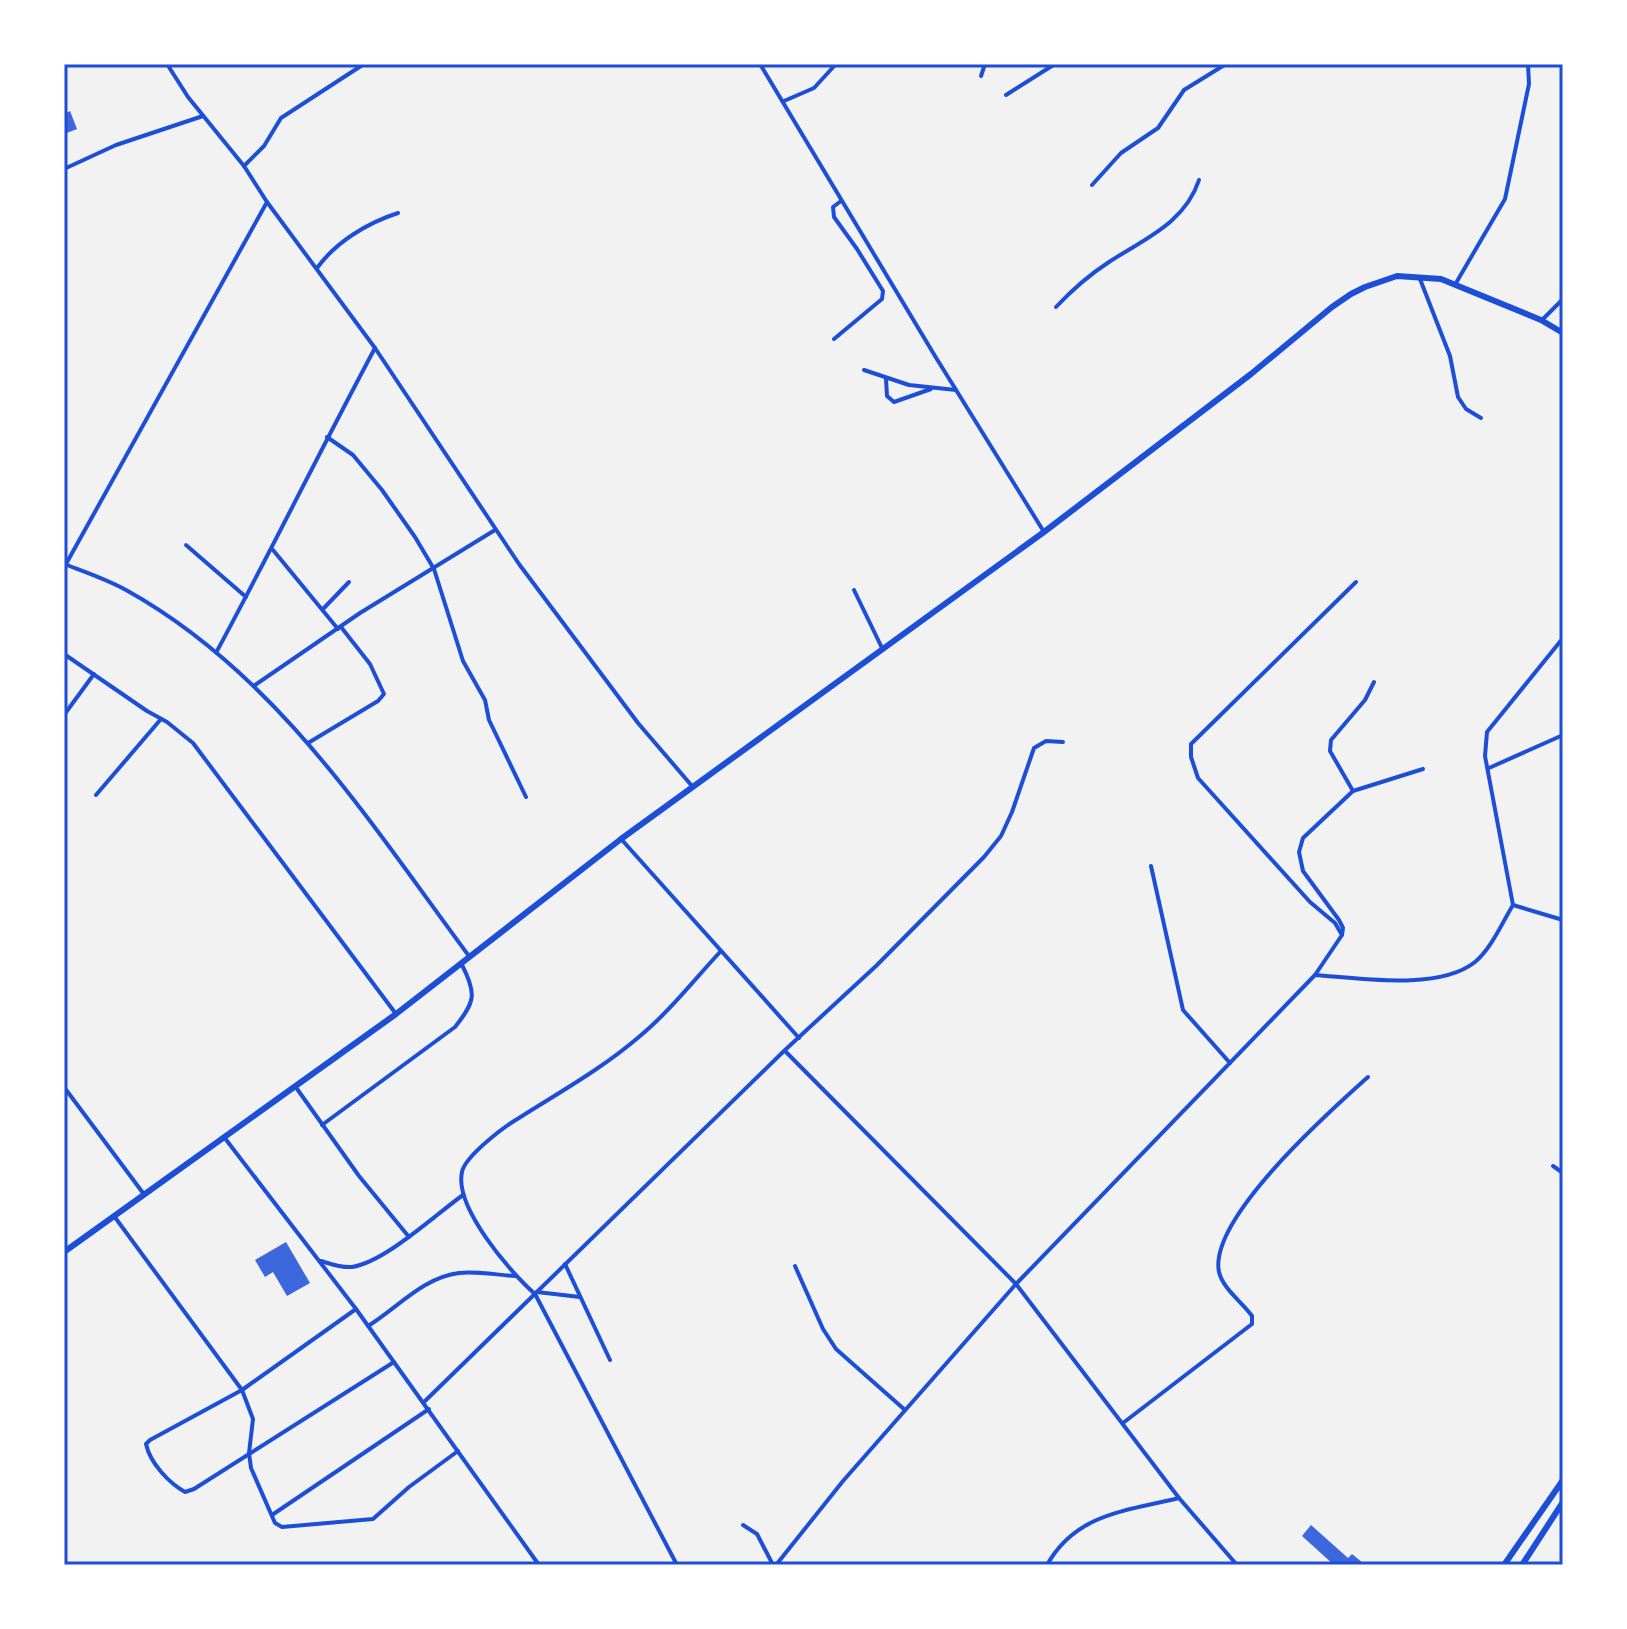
<svg xmlns="http://www.w3.org/2000/svg" width="1627" height="1629" viewBox="0 0 1627 1629" font-family="Poppins,sans-serif">
  <style>
    .building { fill: #3d67dc }
    .lines { fill: none; stroke-linecap: round; stroke-linejoin: round }
    .minor { stroke: #1d4ed8; stroke-width: 4 }
    .secondary { stroke: #1d4ed8; stroke-width: 6 }
    .primary { stroke: #1d4ed8; stroke-width: 6 }
    .neatline { fill: none; stroke: #1d4ed8; stroke-width: 3 }
  </style>
  <rect width="100%" height="100%" fill="#f2f2f2"/>
  <!-- building -->
  <g class="building">
    <polygon points="70,111 77,129 64,134 64,114"/>
    <polygon points="286,1242 310,1283 287,1296 273,1272 265,1277 255,1260"/>
    <polygon points="1311,1525 1348,1558 1352,1554 1363,1563 1334,1565 1302,1536"/>
  </g>
  <g class="lines">
    <!-- minor -->
    <g class="minor">
      <polyline points="167,64 188,97 244,166 267,202 375,348 519,564 638,723 692,786"/>
      <polyline points="760,64 935,356 1044,532"/>
      <polyline points="981,76 985,64"/>
      <polyline points="1006,95 1055,64"/>
      <polyline points="784,101 814,88 836,64"/>
      <polyline points="244,166 264,146 281,118 364,64"/>
      <polyline points="64,169 116,145 203,116"/>
      <polyline points="1092,185 1121,153 1158,128 1184,90 1226,64"/>
      <path d="M317,268C336,242 367,223 398,213"/>
      <polyline points="1420,279 1450,356 1458,397 1466,409 1481,418"/>
      <polyline points="1456,283 1505,199 1529,84 1528,64"/>
      <path d="M1056,307C1072,290 1089,275 1109,262C1144,239 1185,223 1199,180"/>
      <polyline points="1542,320 1563,299"/>
      <polyline points="834,339 882,299 883,291 857,249 834,217 833,207 841,201"/>
      <polyline points="864,370 909,385 956,390"/>
      <polyline points="886,379 887,396 894,402 931,389"/>
      <polyline points="327,437 353,455 382,490 415,537 434,569 463,661 485,700 489,720 526,797"/>
      <polyline points="186,545 246,597"/>
      <polyline points="273,550 338,629"/>
      <path d="M64,564C85,572 106,579 126,590C276,673 369,821 469,956"/>
      <polyline points="66,564 267,202"/>
      <polyline points="854,590 882,648"/>
      <polyline points="323,609 349,582"/>
      <path d="M217,651C271,551 321,449 375,348"/>
      <polyline points="64,654 147,711 167,722 193,743 396,1014"/>
      <polyline points="255,685 360,613 495,530"/>
      <polyline points="64,715 94,674"/>
      <polyline points="308,743 378,701 384,694 370,664 341,627"/>
      <polyline points="1489,768 1563,735"/>
      <polyline points="1353,791 1330,751 1331,740 1365,700 1374,682"/>
      <polyline points="96,795 161,719"/>
      <polyline points="622,840 799,1038"/>
      <polyline points="1151,866 1183,1010 1230,1063"/>
      <polyline points="1513,905 1563,920"/>
      <polyline points="1342,935 1343,928 1339,920 1303,871 1299,852 1303,838 1353,791 1423,769"/>
      <polyline points="1315,975 1342,935 1335,923 1310,902 1198,778 1191,757 1191,744 1356,582"/>
      <polyline points="785,1051 1016,1284 1179,1498 1237,1565"/>
      <polyline points="295,1086 359,1176 409,1237"/>
      <polyline points="64,1087 143,1193"/>
      <path d="M322,1125L455,1027C475,1002 477,994 462,965"/>
      <polyline points="224,1137 356,1309 539,1565"/>
      <polyline points="1553,1166 1563,1173"/>
      <polyline points="114,1216 242,1390 253,1419 249,1453 251,1468 275,1523 282,1527 373,1519 409,1487 458,1451"/>
      <path d="M321,1261C331,1264 341,1268 352,1267C385,1262 435,1215 463,1195"/>
      <polyline points="565,1264 610,1360"/>
      <polyline points="795,1266 823,1329 836,1349 905,1410"/>
      <polyline points="537,1292 580,1297"/>
      <path d="M356,1309L242,1390L150,1440L146,1444C150,1463 169,1483 185,1492L194,1489L394,1362"/>
      <path d="M368,1326C397,1308 424,1277 459,1273C477,1271 497,1275 515,1276"/>
      <polyline points="424,1402 785,1050 876,966 984,857 1001,836 1012,812 1034,748 1046,741 1063,742"/>
      <path d="M1123,1423L1252,1324V1316C1242,1302 1223,1289 1219,1272C1208,1219 1330,1111 1368,1077"/>
      <polyline points="272,1515 429,1409"/>
      <polyline points="743,1525 757,1534 773,1565"/>
      <path d="M677,1565L535,1294C510,1272 454,1207 462,1172C465,1156 505,1126 519,1118C560,1092 603,1068 640,1036C669,1012 694,980 720,952"/>
      <path d="M776,1565L843,1481L1016,1284L1315,975C1358,978 1439,991 1475,962C1491,949 1502,923 1513,905L1485,756L1487,732L1563,638"/>
      <path d="M1047,1565C1076,1513 1127,1511 1179,1498"/>
    </g>
    <!-- secondary -->
    <polyline class="secondary" points="64,1252 396,1014 621,839 1044,532 1251,374 1332,307 1351,294 1365,287 1397,276 1441,279 1541,320 1563,333"/>
    <!-- primary -->
    <g class="primary">
      <polyline points="1504,1565 1563,1480"/>
      <polyline points="1522,1565 1563,1502"/>
    </g>
  </g>
  <!-- border -->
  <rect width="1627" height="1629" fill="none" stroke="#ffffff" stroke-width="132"/>
  <rect x="66" y="66" width="1495" height="1497" class="neatline"/>
</svg>
